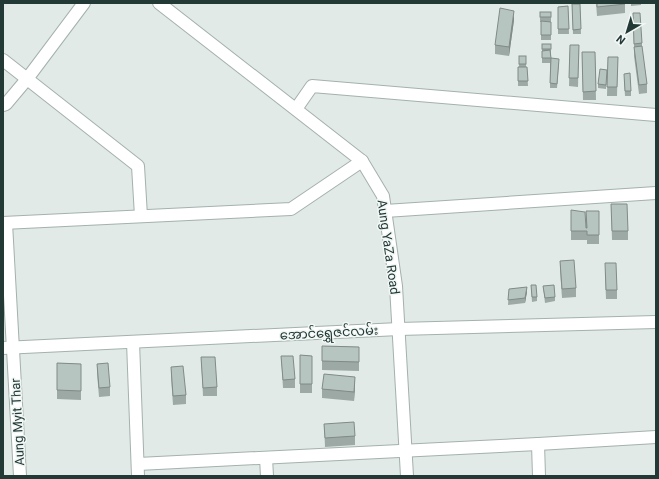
<svg xmlns="http://www.w3.org/2000/svg" width="659" height="479" viewBox="0 0 659 479" font-family="Roboto,'Noto Sans Myanmar',sans-serif">
  <style>
    .lines { fill: none; stroke-linecap: round; stroke-linejoin: round }
    .street-casing { stroke: #a4b1ae; stroke-width: 14 }
    .street { stroke: #fff; stroke-width: 12 }
    .wall { fill: #9da9a5 }
    .shaded-wall { fill: #808a86 }
    .building { fill: #b7c5c0; stroke: #808a86 }
    .labels { text-anchor: middle; stroke-width: 3; stroke-linejoin: round; paint-order: stroke }
    .street-label { font-size: 13px; fill: #233936; stroke: #f1f7f5 }
  </style>
  <rect width="100%" height="100%" fill="#e1eae7"/>
  <g class="lines">
    <!-- street casing -->
    <g class="street-casing">
      <g id="street">
        <polyline points="159,3 362,161 383,196 396,286 407,476"/>
        <polyline points="3,60 138,166 141,216"/>
        <polyline points="3,105 6,104 27,79 84,3"/>
        <polyline points="296,109 312,86 656,115"/>
        <polyline points="385,211 656,193"/>
        <polyline points="3,223 291,209 362,161"/>
        <polyline points="6,223 20,476"/>
        <polyline points="133,342 138,476"/>
        <polyline points="3,348 399,329 656,322"/>
        <polyline points="538,444 539,476"/>
        <polyline points="266,458 267,476"/>
        <polyline points="138,464 538,444 656,437"/>
      </g>
    </g>
    <!-- street -->
    <use href="#street" class="street"/>
  </g>
  <!-- wall -->
  <g class="wall">
    <polygon points="596,3 625,3 625,13 597,16"/>
    <polygon points="631,3 641,3 641,5 631,6"/>
    <polygon points="572,4 580,4 581,34 573,34"/>
    <polygon points="568,6 569,34 558,34 558,7"/>
    <polygon points="540,12 551,12 551,22 548,22 551,22 551,40 541,40 541,22 540,22"/>
    <polygon points="633,18 642,43 642,48 647,84 647,93 639,94 634,56 634,47"/>
    <polygon points="514,20 509,56 495,54 495,45"/>
    <polygon points="542,44 551,44 551,58 559,63 557,88 550,88 550,63 542,63"/>
    <polygon points="570,45 579,45 578,87 569,86"/>
    <polygon points="582,52 595,52 596,100 583,100"/>
    <polygon points="519,56 526,56 526,67 527,67 528,86 518,86 518,67 519,67"/>
    <polygon points="608,57 618,57 617,96 607,96"/>
    <polygon points="607,75 606,89 598,88 598,84"/>
    <polygon points="624,78 631,91 631,96 625,96"/>
    <polygon points="611,204 628,231 628,240 612,240"/>
    <polygon points="571,210 586,228 586,211 599,211 599,244 587,244 587,240 571,240"/>
    <polygon points="560,261 576,288 576,297 562,298 560,270"/>
    <polygon points="605,272 617,290 617,299 606,299"/>
    <polygon points="531,285 537,297 537,301 532,302"/>
    <polygon points="543,286 555,297 555,301 545,303"/>
    <polygon points="509,289 527,292 525,303 508,305"/>
    <polygon points="322,346 359,347 359,371 322,370"/>
    <polygon points="300,355 312,356 312,393 300,393"/>
    <polygon points="281,356 295,379 295,388 283,388"/>
    <polygon points="201,357 217,387 217,396 203,396"/>
    <polygon points="57,363 81,364 81,400 57,399"/>
    <polygon points="97,364 110,387 110,396 99,397 97,373"/>
    <polygon points="171,367 186,395 186,404 173,405 171,376"/>
    <polygon points="355,386 354,401 322,398 322,389"/>
    <polygon points="324,424 355,436 355,445 325,447"/>
  </g>
  <!-- shaded-wall -->
  <g class="shaded-wall">
    <polygon points="514,11 514,20 509,56 509,47"/>
    <polygon points="527,287 527,292 525,303 525,298"/>
    <polygon points="355,377 355,386 354,401 354,392"/>
  </g>
  <!-- building -->
  <g class="building">
    <polygon points="597,3 625,3 625,4 597,7"/>
    <polygon points="572,4 580,4 581,29 573,30"/>
    <polygon points="568,6 569,29 558,29 558,7"/>
    <polygon points="500,8 514,11 509,47 495,45"/>
    <rect x="540" y="12" width="11" height="5"/>
    <polygon points="633,13 640,13 642,43 634,44"/>
    <polygon points="541,21 551,22 551,35 541,35"/>
    <rect x="542" y="44" width="9" height="5"/>
    <polygon points="570,45 579,45 578,78 569,78"/>
    <polygon points="642,46 647,84 639,85 634,47"/>
    <polygon points="550,50 551,58 542,58 542,51"/>
    <polygon points="582,52 595,52 596,91 583,92"/>
    <rect x="519" y="56" width="7" height="8"/>
    <polygon points="608,57 618,57 617,87 607,87"/>
    <polygon points="551,58 559,59 557,84 550,83"/>
    <polygon points="518,67 527,67 528,81 518,81"/>
    <polygon points="600,69 607,70 606,85 598,84"/>
    <polygon points="630,73 631,91 625,91 624,74"/>
    <polygon points="611,204 627,204 628,231 612,231"/>
    <polygon points="571,210 585,212 586,228 587,228 586,211 599,211 599,235 587,235 587,231 571,231"/>
    <polygon points="574,260 576,288 562,289 560,261"/>
    <polygon points="605,263 616,263 617,290 606,290"/>
    <polygon points="531,285 536,285 537,297 532,297"/>
    <polygon points="554,285 555,297 545,298 543,286"/>
    <polygon points="527,287 525,298 508,300 509,289"/>
    <polygon points="322,346 359,347 359,362 322,361"/>
    <polygon points="300,355 312,356 312,384 300,384"/>
    <polygon points="281,356 293,356 295,379 283,380"/>
    <polygon points="201,357 215,357 217,387 203,388"/>
    <polygon points="57,363 81,364 81,391 57,390"/>
    <polygon points="108,363 110,387 99,388 97,364"/>
    <polygon points="183,366 186,395 173,396 171,367"/>
    <polygon points="324,374 355,377 354,392 322,389"/>
    <polygon points="354,422 355,436 325,438 324,424"/>
  </g>
  <g class="labels">
    <!-- street labels -->
    <g class="street-label">
      <text transform="translate(389 247) rotate(82)" y="5">Aung YaZa Road</text>
      <text transform="translate(329 332) rotate(-3)" y="5">အောင်ရွှေဇင်လမ်း</text>
      <text transform="translate(17 422) rotate(-93)" y="5">Aung Myit Thar</text>
    </g>
  </g>
  <!-- border -->
  <rect width="659" height="479" fill="none" stroke="#233936" stroke-width="8"/>
  <!-- north arrow -->
  <g transform="translate(627 32) rotate(218)" stroke="#f1f7f5" stroke-width="3" paint-order="stroke">
  <path d="M0-3L7 15L0 10L-7 15Z" fill="#233936"/>
  <text y="-6" font-size="11" font-weight="bold" text-anchor="middle" fill="#233936">N</text>
  </g>
</svg>
